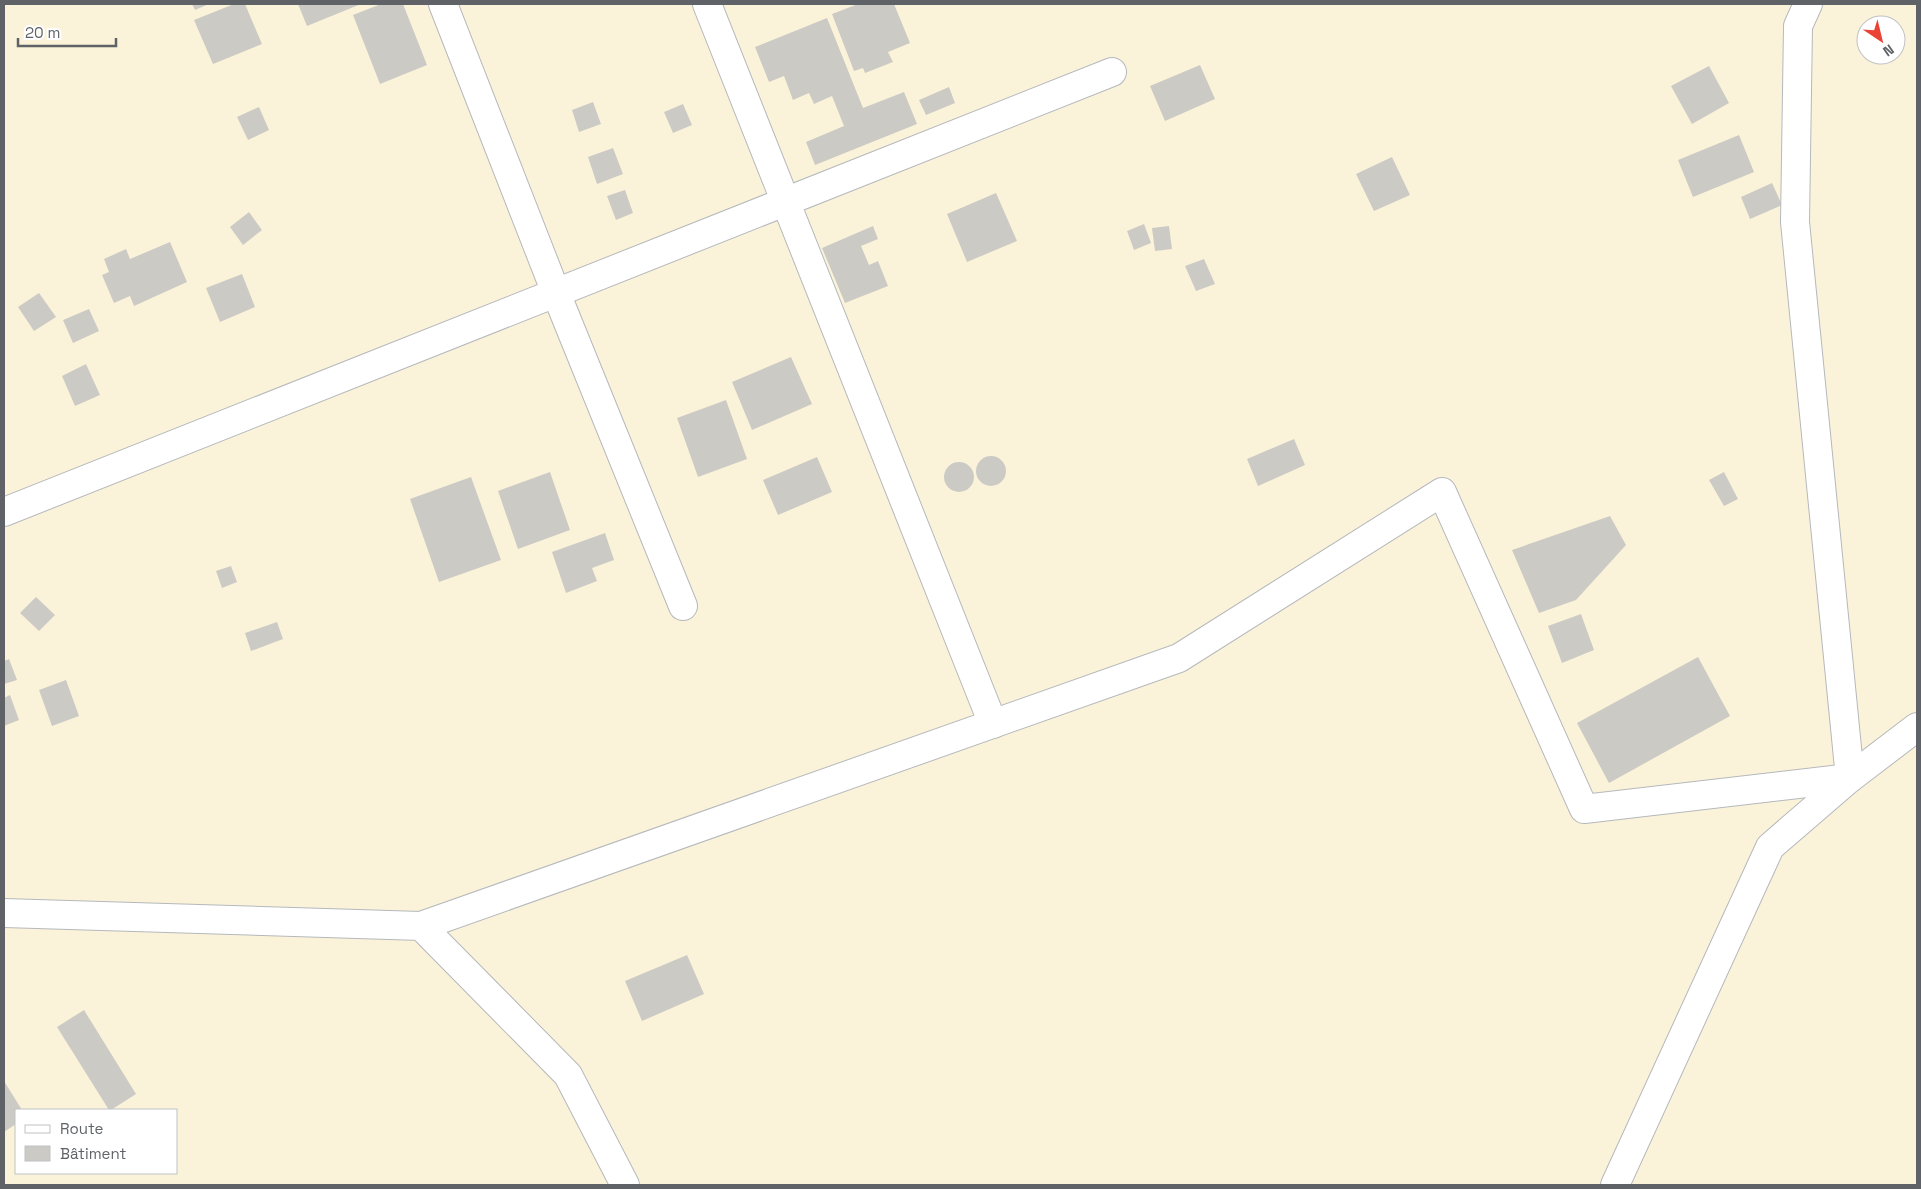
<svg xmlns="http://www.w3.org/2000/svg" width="1921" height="1189" viewBox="0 0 1921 1189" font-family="'Space Grotesk',sans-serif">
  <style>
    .sand { fill: #fbf3d9; fill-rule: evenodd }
    .building { fill: #cccac5 }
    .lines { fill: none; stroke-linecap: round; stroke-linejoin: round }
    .minor-casing { stroke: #b5b8bc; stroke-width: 30 }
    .minor { stroke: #fff; stroke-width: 28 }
  </style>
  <rect width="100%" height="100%" fill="#f1efe8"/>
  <!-- sand -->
  <path class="sand" d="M4,4H1917V1185H4ZM1866,25H1896V55H1866ZM16,1110H176V1173H16Z"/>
  <!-- building -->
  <g class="building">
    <polygon points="192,4 209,4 195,10"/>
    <polygon points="234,4 245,4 262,44 213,64 194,20"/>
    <polygon points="298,4 361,4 307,26"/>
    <polygon points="381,4 403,4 427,65 380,84 353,15"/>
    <polygon points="858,4 894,4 910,43 888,52 893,62 865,73 863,68 854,71 832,14"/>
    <polygon points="827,18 863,108 904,92 917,124 815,165 806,142 844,126 832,96 814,104 809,93 793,100 784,76 769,82 755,47"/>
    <polygon points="1200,65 1215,99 1165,121 1150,86"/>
    <polygon points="1709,66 1729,103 1692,124 1671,86"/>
    <polygon points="949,87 955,103 926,115 919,100"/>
    <polygon points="593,102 601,124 579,132 572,110"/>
    <polygon points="683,104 692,125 673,133 664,112"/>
    <polygon points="259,107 269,130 248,140 237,117"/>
    <polygon points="1739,135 1754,172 1693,197 1678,160"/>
    <polygon points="613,148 623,174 597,184 588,157"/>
    <polygon points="1392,157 1410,195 1374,211 1356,174"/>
    <polygon points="1772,183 1782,205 1750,219 1741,197"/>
    <polygon points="625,190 633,213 616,220 607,196"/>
    <polygon points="996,193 1017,241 967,262 947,214"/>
    <polygon points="249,212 262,230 243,245 230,227"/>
    <polygon points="1144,224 1151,243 1134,250 1127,231"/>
    <polygon points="873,226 878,239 861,246 869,265 878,261 888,286 845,303 822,248"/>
    <polygon points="1169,226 1172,249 1155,251 1152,228"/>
    <polygon points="170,242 187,282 134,306 130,296 114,303 102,275 109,272 104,259 126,249 130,259"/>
    <polygon points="1204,259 1215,284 1196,291 1185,266"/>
    <polygon points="242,274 255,307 220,322 206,288"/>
    <polygon points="39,293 56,317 34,331 18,307"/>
    <polygon points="89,309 99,331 73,343 63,320"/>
    <polygon points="791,357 812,404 752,430 732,382"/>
    <polygon points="86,364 100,395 75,406 62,376"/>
    <polygon points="726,400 747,459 698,477 677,418"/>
    <polygon points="1294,439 1305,465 1258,486 1247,459"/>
    <circle cx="991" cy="471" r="15"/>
    <polygon points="817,457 832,492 778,515 763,480"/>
    <circle cx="959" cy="477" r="15"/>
    <polygon points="550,472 570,530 518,549 498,491"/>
    <polygon points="1724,472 1738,499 1724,506 1709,480"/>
    <polygon points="471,477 501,560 439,582 410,499"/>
    <polygon points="1610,516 1626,545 1576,600 1539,613 1512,550"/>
    <polygon points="605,533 614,560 592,568 597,581 566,593 552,552"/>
    <polygon points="231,566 237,582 222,588 216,571"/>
    <polygon points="36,597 55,615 39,631 20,613"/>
    <polygon points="1581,614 1594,650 1562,663 1548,626"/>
    <polygon points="277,622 283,639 251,651 245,633"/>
    <polygon points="1698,657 1730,716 1609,783 1577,723"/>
    <polygon points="9,659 17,680 4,684 4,661"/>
    <polygon points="66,680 79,716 52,726 39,690"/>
    <polygon points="10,695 19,720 4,726 4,698"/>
    <polygon points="687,955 704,994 642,1021 625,981"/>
    <polygon points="84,1010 136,1094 111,1110 109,1110 57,1027"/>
    <polygon points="4,1081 22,1110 16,1110 16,1124 4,1132"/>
  </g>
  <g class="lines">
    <!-- minor casing -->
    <g class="minor-casing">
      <g id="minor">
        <polyline points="443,4 556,293 683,606"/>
        <polyline points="707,4 993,724"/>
        <polyline points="4,512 1112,72"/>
        <polyline points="4,913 421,926 568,1075 625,1185"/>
        <polyline points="421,926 1179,658 1442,492 1584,809 1850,778 1917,727"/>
        <polyline points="1615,1185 1770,847 1850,778 1795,222 1798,26 1808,4"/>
      </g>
    </g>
    <!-- minor -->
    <use href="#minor" class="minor"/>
  </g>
  <!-- border -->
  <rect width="1921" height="1189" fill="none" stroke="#5f6368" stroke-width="10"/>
  <!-- legend -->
  <rect x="15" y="1109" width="162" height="65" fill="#ffffff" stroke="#bfc1c3"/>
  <rect x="25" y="1125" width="25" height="8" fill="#ffffff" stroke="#bfc1c3"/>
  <text x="60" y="1134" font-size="15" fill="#5f6368">Route</text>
  <rect x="25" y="1146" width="25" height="15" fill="#cccac5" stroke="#bfc1c3"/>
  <text x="60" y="1159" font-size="15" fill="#5f6368">Bâtiment</text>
  <!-- north arrow -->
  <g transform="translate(1881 40) rotate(145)"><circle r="24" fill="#ffffff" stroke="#bfc1c3"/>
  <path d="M0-4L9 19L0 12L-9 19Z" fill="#ea4335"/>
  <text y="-8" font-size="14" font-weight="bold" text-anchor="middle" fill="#5f6368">N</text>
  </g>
  <!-- scale -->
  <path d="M18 38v8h98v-8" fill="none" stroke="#5f6368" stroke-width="2.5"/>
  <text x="25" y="38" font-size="15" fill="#5f6368" stroke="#ffffff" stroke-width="4" paint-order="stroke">20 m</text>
</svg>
